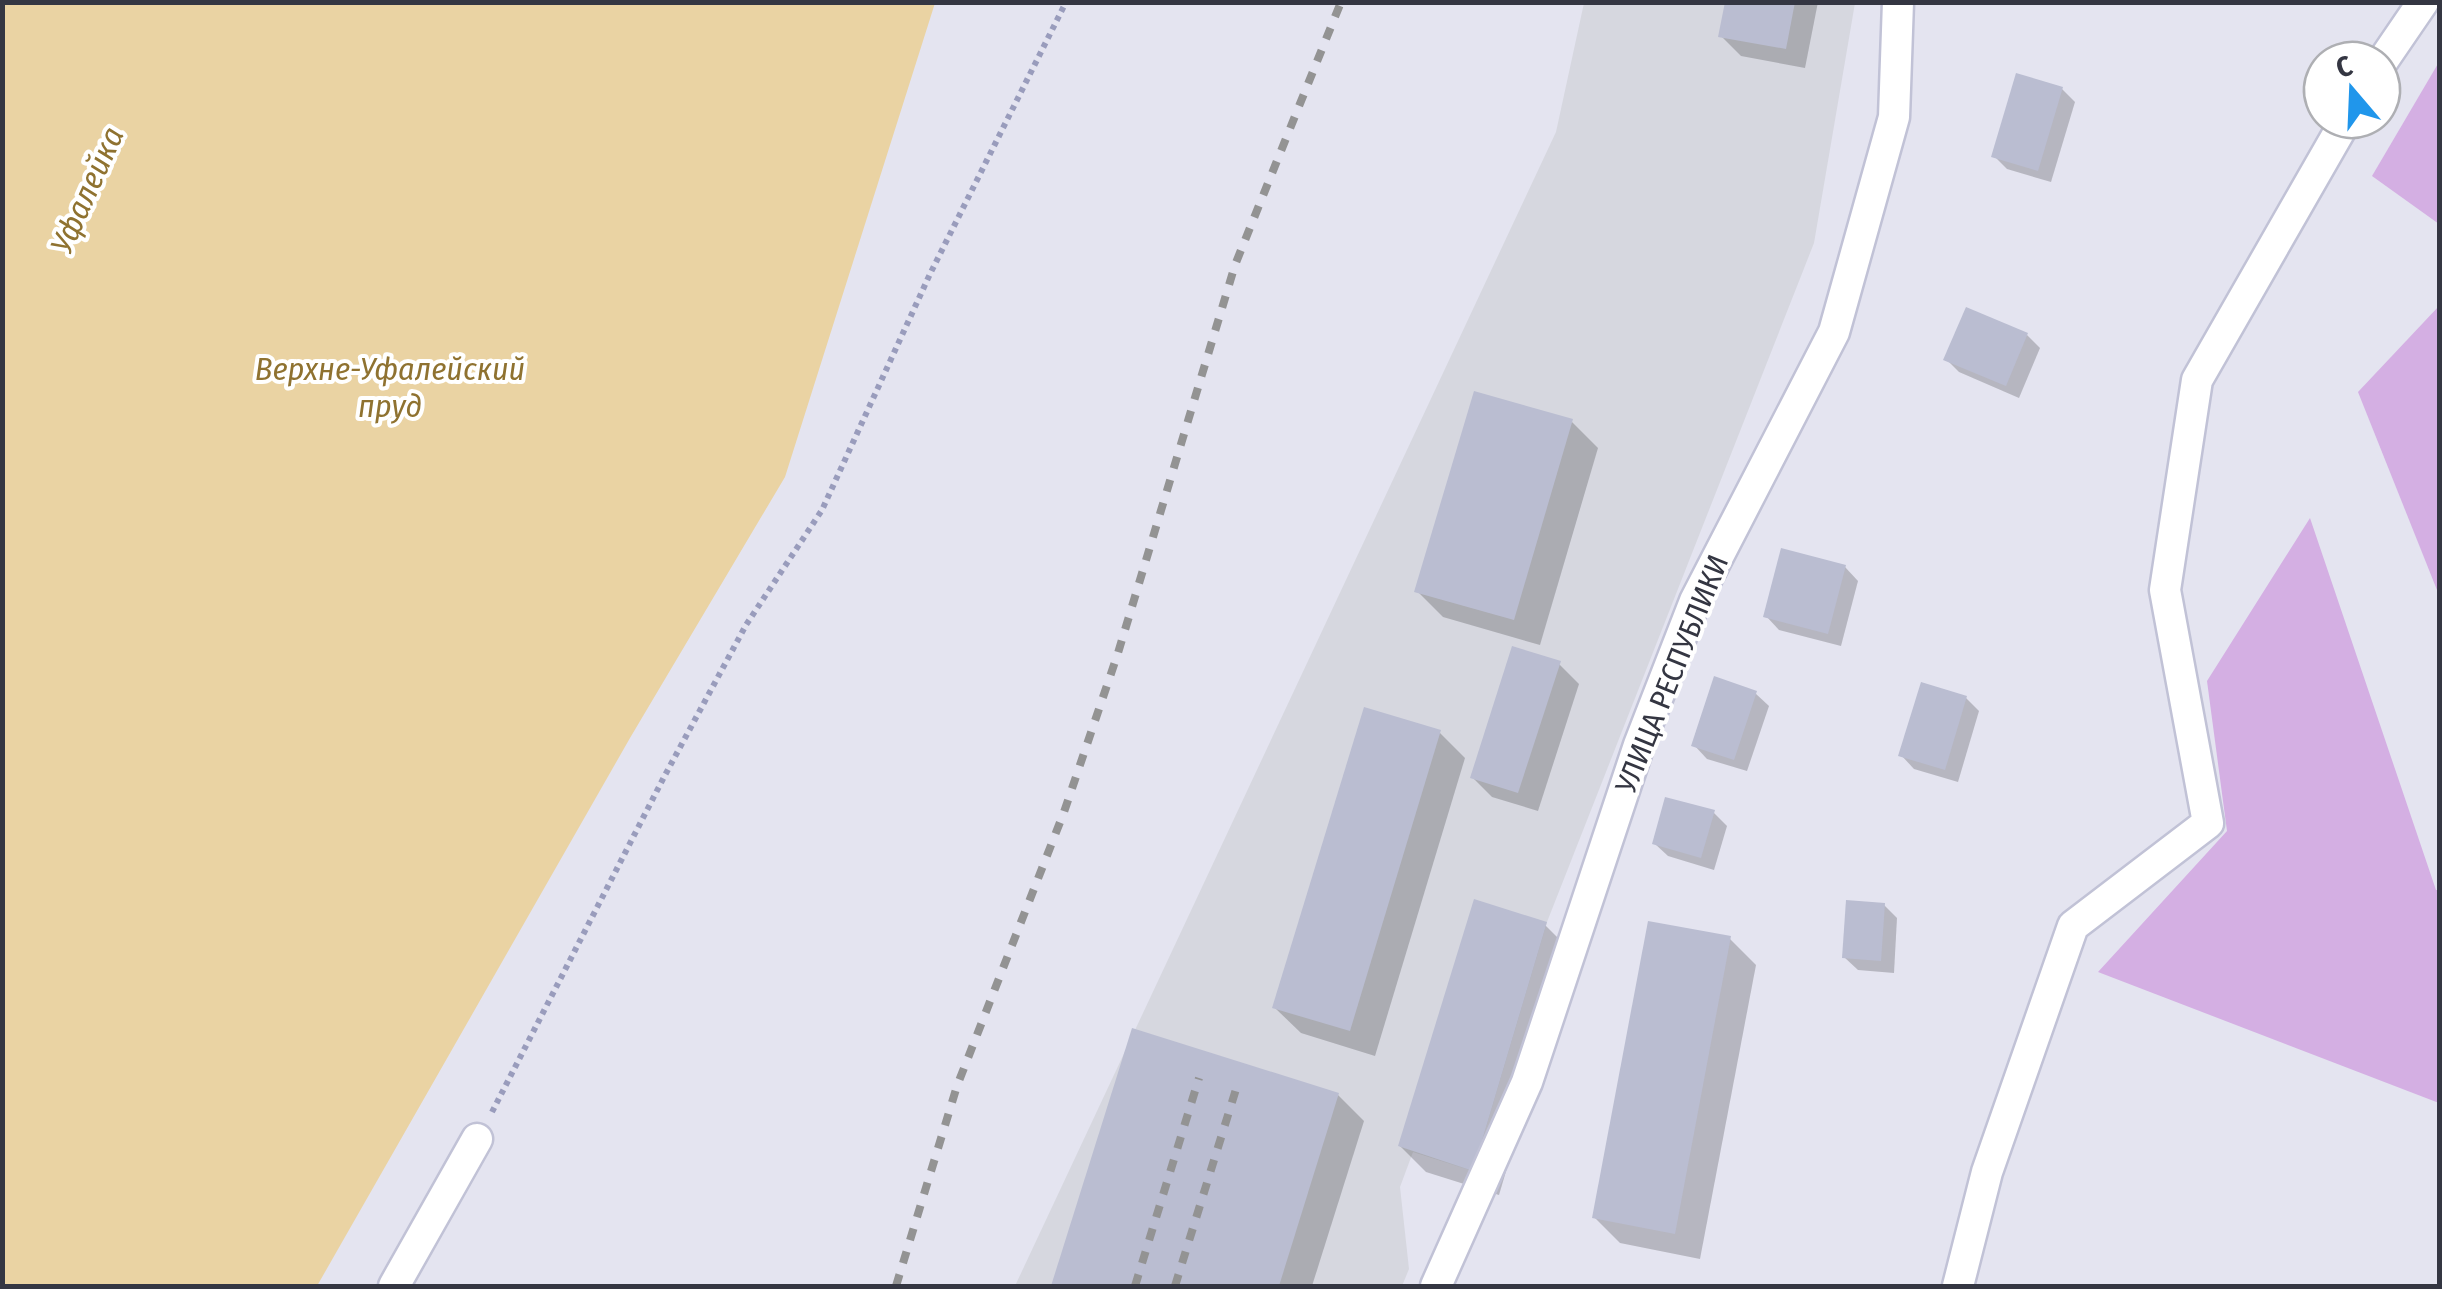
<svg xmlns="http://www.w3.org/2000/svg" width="2442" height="1289" viewBox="0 0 2442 1289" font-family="'Fira Sans Condensed',sans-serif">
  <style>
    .industrial { fill: #d6d7df }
    .green { fill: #d4afe3 }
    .water { fill: #ead3a3 }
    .shadow { fill: #0003 }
    .building { fill: #babdd1 }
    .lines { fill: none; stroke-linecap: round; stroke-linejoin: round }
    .street-casing { stroke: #c1c2d6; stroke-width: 35 }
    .path { stroke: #999cbc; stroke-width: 6; stroke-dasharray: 5 5; stroke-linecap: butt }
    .street { stroke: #fff; stroke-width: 30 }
    .rail { stroke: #939393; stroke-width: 8; stroke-dasharray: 12 12; stroke-linecap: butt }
    .labels { text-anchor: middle; stroke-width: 8; stroke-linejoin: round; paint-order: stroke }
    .street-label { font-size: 30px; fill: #343642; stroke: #fff }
    .water-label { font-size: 32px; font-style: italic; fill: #8f7230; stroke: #fff }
  </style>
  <rect width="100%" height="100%" fill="#e4e4f0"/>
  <!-- industrial -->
  <polygon class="industrial" points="1584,3 1855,3 1814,243 1547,922 1473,1171 1413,1152 1400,1187 1409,1269 1402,1286 1015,1286 1556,132"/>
  <!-- green -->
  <g class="green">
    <polygon points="2439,62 2439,224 2372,176"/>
    <polygon points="2439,306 2439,595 2358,392"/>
    <polygon points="2310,518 2436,890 2439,890 2439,1103 2098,972 2227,831 2207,681"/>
  </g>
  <!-- water -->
  <polygon class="water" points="3,2 935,3 785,477 630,738 317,1286 3,1286"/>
  <!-- shadow -->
  <g class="shadow">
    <polygon points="1727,2 1818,2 1805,68 1741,56 1721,36"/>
    <polygon points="2062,89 2075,102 2051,182 2007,169 1994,156"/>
    <polygon points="2027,335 2040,348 2019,398 1959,372 1946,359"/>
    <polygon points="1572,422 1598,448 1540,645 1443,617 1417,591"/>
    <polygon points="1845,567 1858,581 1841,646 1779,630 1766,616"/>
    <polygon points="1559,664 1579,684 1538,811 1492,797 1472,777"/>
    <polygon points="1755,693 1769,706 1747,771 1707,759 1694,745"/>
    <polygon points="1966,698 1979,711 1958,782 1914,769 1901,755"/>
    <polygon points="1439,732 1465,758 1375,1056 1301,1033 1275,1008"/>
    <polygon points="1713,812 1727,826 1714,870 1668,856 1654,843"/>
    <polygon points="1884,905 1897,918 1894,973 1858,970 1844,957"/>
    <polygon points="1545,925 1571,951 1499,1195 1426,1172 1400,1146"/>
    <polygon points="1730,939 1756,965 1700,1259 1620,1243 1594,1217"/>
    <polygon points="1134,1031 1338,1095 1364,1121 1312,1286 1054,1286"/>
  </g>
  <!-- building -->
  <g class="building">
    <polygon points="1725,2 1795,2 1786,49 1718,37"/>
    <polygon points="2016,73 2063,87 2038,171 1991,157"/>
    <polygon points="1966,307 2028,333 2006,386 1943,360"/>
    <polygon points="1474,391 1573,419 1514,620 1414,592"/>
    <polygon points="1781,548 1846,565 1828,634 1763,617"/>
    <polygon points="1512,646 1561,661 1518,793 1470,778"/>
    <polygon points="1714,676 1757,691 1734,760 1691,746"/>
    <polygon points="1921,682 1967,696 1945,770 1898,756"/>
    <polygon points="1364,707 1441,730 1350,1031 1272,1008"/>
    <polygon points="1665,797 1715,810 1701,858 1652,844"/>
    <polygon points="1474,899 1547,922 1473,1171 1398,1146"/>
    <polygon points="1846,900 1885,903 1881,961 1842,958"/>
    <polygon points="1648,921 1731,936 1675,1234 1592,1218"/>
    <polygon points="1132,1028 1339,1093 1279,1286 1051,1286"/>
  </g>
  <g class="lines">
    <!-- street casing -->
    <g class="street-casing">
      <g id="street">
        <polyline points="2382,62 2423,2"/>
        <polyline points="394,1286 477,1139"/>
        <polyline points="1436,1286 1527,1082 1639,745 1695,601 1834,332 1894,117 1898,2"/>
        <polyline points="1958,1286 1987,1172 2073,926 2208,823 2165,590 2197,380 2346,120"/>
      </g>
    </g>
    <!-- path -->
    <polyline class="path" points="492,1112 664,777 746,625 822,510 930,274 1066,2"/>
    <!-- street -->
    <use href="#street" class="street"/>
    <!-- rail -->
    <g class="rail">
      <polyline points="896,1286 957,1086 1064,812 1118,653 1235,265 1341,2"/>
      <polyline points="1135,1286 1199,1078"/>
      <polyline points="1175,1286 1237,1086"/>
    </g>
  </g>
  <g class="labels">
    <!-- street labels -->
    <g class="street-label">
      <text transform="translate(1672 674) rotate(-68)" y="10">УЛИЦА РЕСПУБЛИКИ</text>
    </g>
    <!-- water labels -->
    <g class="water-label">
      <text transform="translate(87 190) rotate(-66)" y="11">Уфалейка</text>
      <text x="390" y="380">Верхне-Уфалейский<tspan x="390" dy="37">пруд</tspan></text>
    </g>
  </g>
  <!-- border -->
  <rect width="2442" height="1289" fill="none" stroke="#343642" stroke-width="10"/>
  <!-- north arrow -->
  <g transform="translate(2352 90) rotate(341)"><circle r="48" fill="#ffffff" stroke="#aeafb3" stroke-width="2.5"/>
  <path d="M0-8L18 38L0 25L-18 38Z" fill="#2096eb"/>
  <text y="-15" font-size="28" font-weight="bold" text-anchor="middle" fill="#343642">С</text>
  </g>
</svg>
